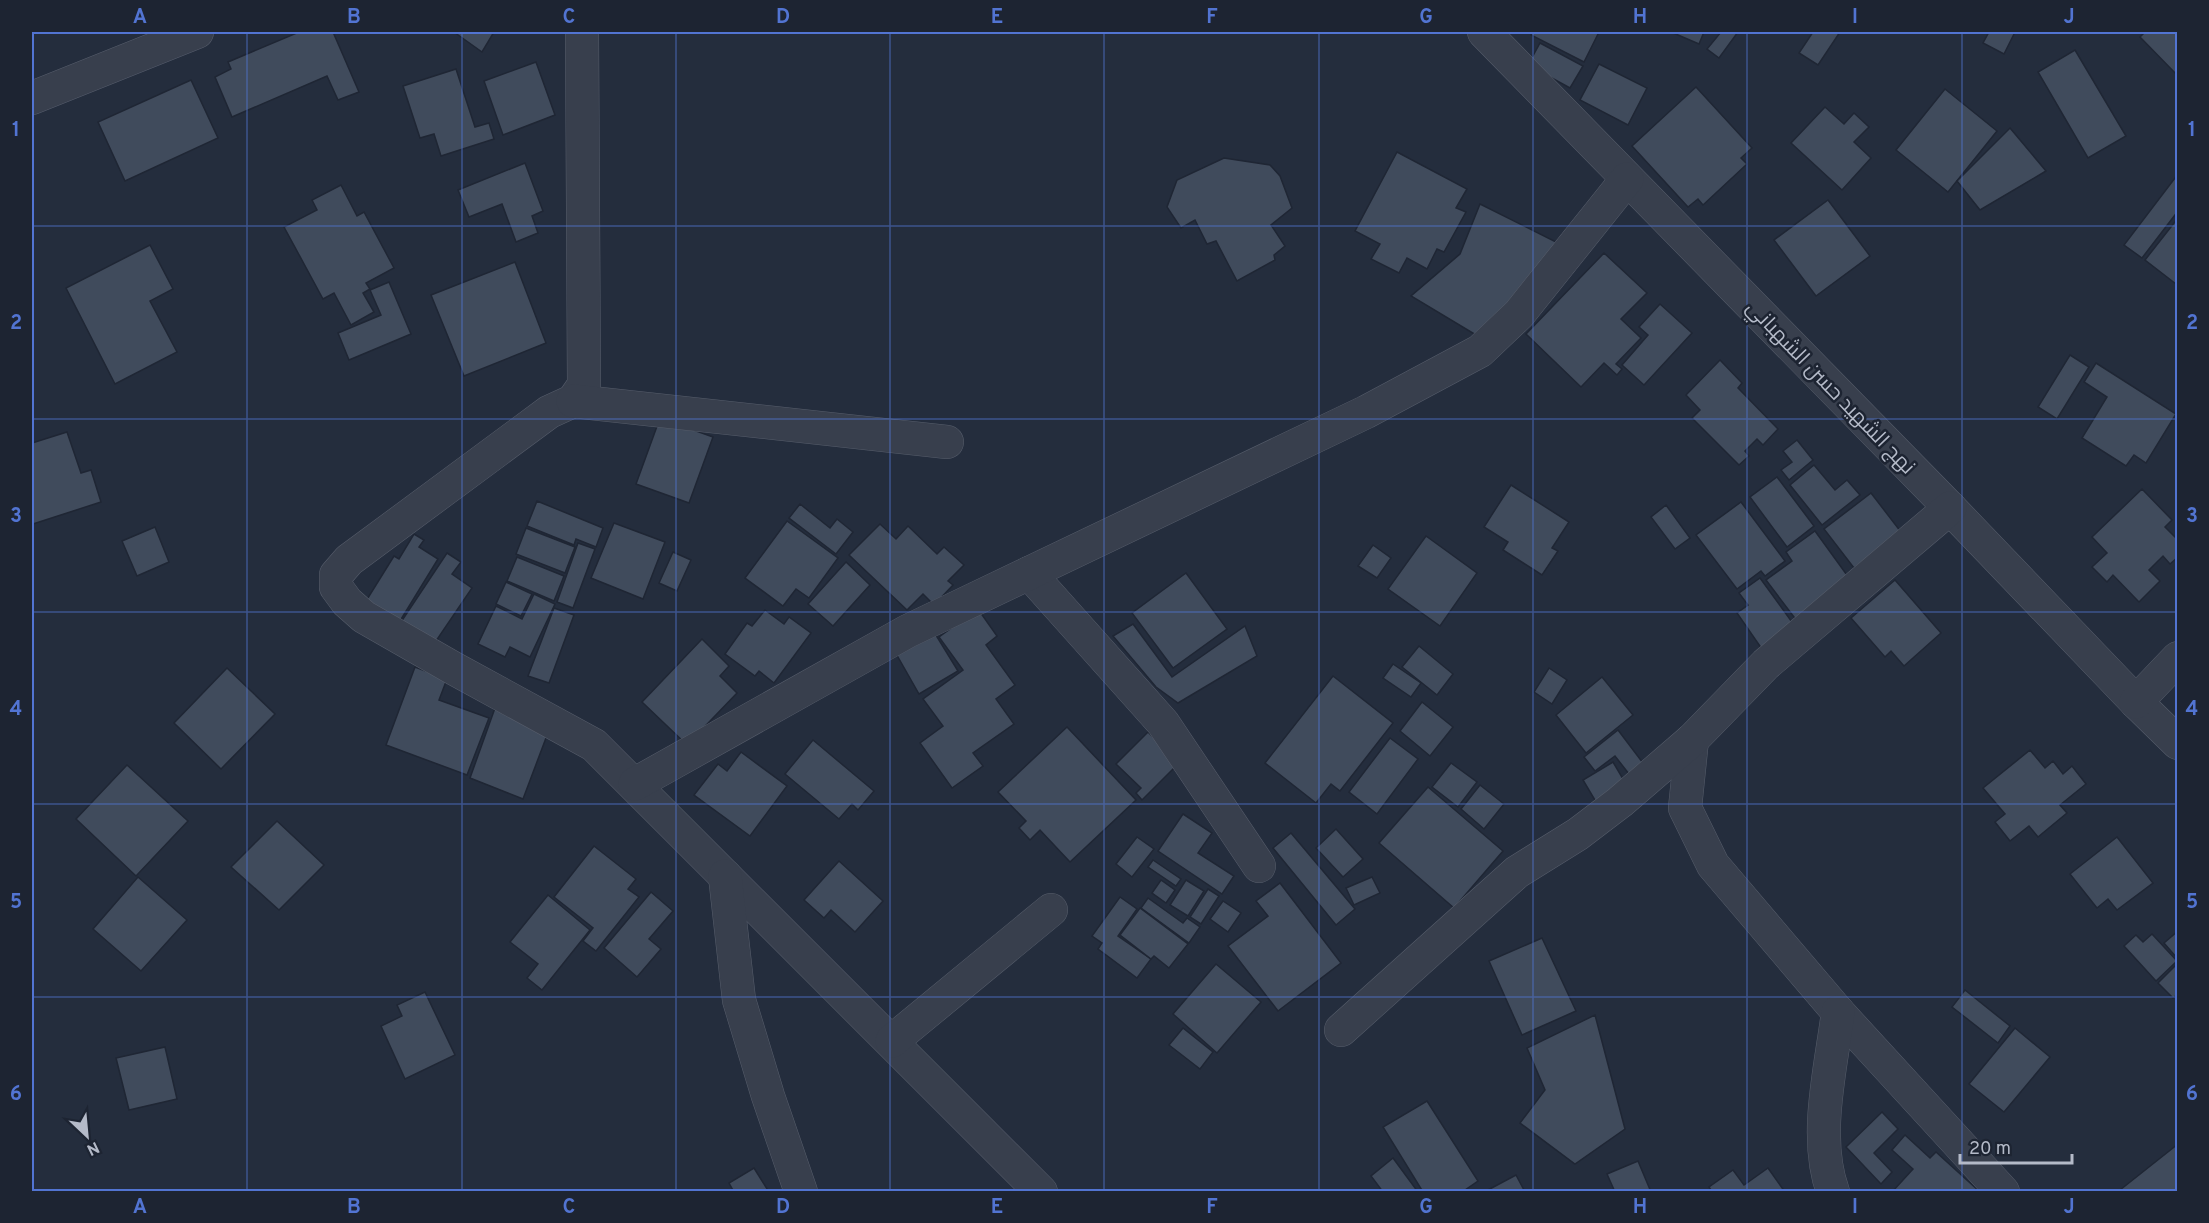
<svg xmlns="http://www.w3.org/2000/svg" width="2209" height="1223" viewBox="0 0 2209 1223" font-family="Overpass,Cairo,sans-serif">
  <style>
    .building { fill: #404b5c; stroke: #1f2634; stroke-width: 1.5 }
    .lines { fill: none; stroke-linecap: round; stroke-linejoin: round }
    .street-casing { stroke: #565d6b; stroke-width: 34 }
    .street { stroke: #383f4d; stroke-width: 33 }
    .grid { fill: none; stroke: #5274d2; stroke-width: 1.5; stroke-opacity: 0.55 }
    .labels { text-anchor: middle; stroke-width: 5; stroke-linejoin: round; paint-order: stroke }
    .street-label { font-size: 21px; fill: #b4bac8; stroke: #1d2432 }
    .neatline { fill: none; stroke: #5274d2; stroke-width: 2 }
    .grid-label { font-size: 20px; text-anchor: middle; font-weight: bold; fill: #5274d2 }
  </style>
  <rect width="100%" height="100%" fill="#242d3d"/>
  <!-- building -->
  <g class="building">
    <polygon points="299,32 333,32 359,92 338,100 327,76 232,117 215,77 231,69 228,62"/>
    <polygon points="454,32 494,32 482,52"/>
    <polygon points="1533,32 1599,32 1584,62 1531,35"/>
    <polygon points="1671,32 1704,32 1699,44"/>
    <polygon points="1721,32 1738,32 1719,58 1707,49"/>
    <polygon points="1813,32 1840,32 1818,65 1799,53"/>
    <polygon points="1989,32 2015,32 2004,54 1983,43"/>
    <polygon points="2145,32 2178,32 2178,76 2140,37"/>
    <polygon points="1540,43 1583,66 1570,88 1528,65"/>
    <polygon points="2075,50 2126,136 2088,158 2038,72"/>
    <polygon points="536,62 555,115 503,135 484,81"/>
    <polygon points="1599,64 1647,88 1628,125 1580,100"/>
    <polygon points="456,69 475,127 489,123 494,139 441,156 434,134 420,138 403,86"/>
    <polygon points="191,80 218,138 125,181 98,122"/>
    <polygon points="1696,87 1752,148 1741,158 1747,164 1703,205 1698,199 1688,207 1632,146"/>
    <polygon points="1945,89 1997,131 1948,192 1896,150"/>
    <polygon points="1825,107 1844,124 1854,113 1869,127 1854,142 1871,158 1842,190 1791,143"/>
    <polygon points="2010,128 2046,171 1980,210 1957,181"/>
    <polygon points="1397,152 1467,189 1456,208 1466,212 1444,252 1437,249 1427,269 1407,258 1399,273 1371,259 1380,244 1355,231"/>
    <polygon points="1224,158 1270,165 1280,176 1292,208 1271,225 1285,246 1274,255 1275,260 1237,281 1216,241 1207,244 1195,220 1181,228 1167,207 1177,180"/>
    <polygon points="525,163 543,211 532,216 538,233 516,242 502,204 469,217 458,190"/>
    <polygon points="2178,174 2178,211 2142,258 2124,245"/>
    <polygon points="341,185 357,216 364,212 394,268 366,283 370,289 363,293 374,312 351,325 334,293 323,299 284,227 317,210 312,200"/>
    <polygon points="1828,200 1870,256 1816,296 1774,240"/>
    <polygon points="1480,204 1562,245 1481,338 1411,296 1460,254"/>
    <polygon points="2178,218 2178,281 2176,284 2145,260"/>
    <polygon points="150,245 173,289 150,301 177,352 115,384 66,288"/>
    <polygon points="1604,253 1647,293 1621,319 1641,338 1616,364 1622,369 1617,375 1604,363 1581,387 1526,334"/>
    <polygon points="515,262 546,343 464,376 431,295"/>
    <polygon points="389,282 411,334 349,360 338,333 381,315 370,290"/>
    <polygon points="1660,304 1692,333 1644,385 1622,365 1648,335 1639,327"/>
    <polygon points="2070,355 2089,367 2057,419 2038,407"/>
    <polygon points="1720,360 1742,383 1738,388 1778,429 1763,445 1757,439 1745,451 1749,456 1739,465 1692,418 1700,410 1686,395"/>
    <polygon points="2096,363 2176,414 2146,463 2134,455 2126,466 2082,438 2107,397 2084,382"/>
    <polygon points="660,418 713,437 689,503 636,484"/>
    <polygon points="67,432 81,473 91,470 101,502 33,524 32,519 32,443"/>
    <polygon points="1797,440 1813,460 1789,480 1781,470 1792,462 1783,451"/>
    <polygon points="1814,465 1835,490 1847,480 1860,495 1822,525 1790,485"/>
    <polygon points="1777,477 1814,526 1787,547 1750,497"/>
    <polygon points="1511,485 1569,522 1552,548 1558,551 1542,575 1503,550 1508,542 1484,527"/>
    <polygon points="2142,489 2172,520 2165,527 2178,540 2178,557 2170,564 2163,556 2149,570 2160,581 2139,602 2113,575 2107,582 2092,567 2107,553 2092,537"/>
    <polygon points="1871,493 1901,532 1854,568 1824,529"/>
    <polygon points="537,501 603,528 596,547 576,539 574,545 527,526"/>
    <polygon points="1741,502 1785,561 1765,576 1761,571 1737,589 1696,535"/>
    <polygon points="800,504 830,528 837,519 853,532 836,554 789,518"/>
    <polygon points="1666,505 1690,538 1675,549 1651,517"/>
    <polygon points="787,521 838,558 809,598 796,589 783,606 745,578"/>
    <polygon points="614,523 665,542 643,599 591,578"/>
    <polygon points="880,524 896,539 908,526 937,554 944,547 964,565 948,581 953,585 934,605 923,594 907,610 849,555"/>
    <polygon points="155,527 169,562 137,576 122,541"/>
    <polygon points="526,528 575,547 565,573 516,554"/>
    <polygon points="1815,531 1852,582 1797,621 1766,580 1792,561 1786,552"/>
    <polygon points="414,534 424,540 419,547 438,559 400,621 366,601 394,556 399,559"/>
    <polygon points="1426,536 1477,573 1440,626 1388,589"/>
    <polygon points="578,543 595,549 573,608 557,602"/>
    <polygon points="1373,545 1391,558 1377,578 1358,566"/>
    <polygon points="673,552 691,560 677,591 659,583"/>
    <polygon points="447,553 461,562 452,574 472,588 434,644 401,622"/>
    <polygon points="517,557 564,576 554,601 507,581"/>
    <polygon points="846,562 870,585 833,626 808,604"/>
    <polygon points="1186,573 1227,629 1173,668 1132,613"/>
    <polygon points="1760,578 1797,629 1764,652 1737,613 1748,605 1739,593"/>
    <polygon points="1895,580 1941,633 1904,666 1891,651 1885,657 1851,618"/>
    <polygon points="506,582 532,594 521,616 496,604"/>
    <polygon points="534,594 555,604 530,657 510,647 505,657 478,644 496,606 522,619"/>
    <polygon points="554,608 574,615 549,683 528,676"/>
    <polygon points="978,609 997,636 986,645 1015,685 996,699 1014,724 973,753 983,766 952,788 920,743 943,726 923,699 963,670 939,637"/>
    <polygon points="765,610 784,624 789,617 811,633 774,683 759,671 755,676 725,654 747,623 752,626"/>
    <polygon points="1133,624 1172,677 1245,626 1257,656 1178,703 1156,687 1113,636"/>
    <polygon points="931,627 958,671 919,694 894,650"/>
    <polygon points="702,639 729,666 720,676 737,693 687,745 642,702"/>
    <polygon points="1419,646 1453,674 1437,695 1402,667"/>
    <polygon points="1393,664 1421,683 1411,697 1383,678"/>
    <polygon points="415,667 447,679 439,700 489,718 467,775 386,745"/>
    <polygon points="227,668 275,714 221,769 174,723"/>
    <polygon points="1549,668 1567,680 1552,704 1534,692"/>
    <polygon points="1333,676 1393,723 1340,791 1331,784 1316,803 1265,763"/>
    <polygon points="1602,677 1633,715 1586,753 1556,715"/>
    <polygon points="1422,702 1453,727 1430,756 1400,731"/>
    <polygon points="495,708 549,730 523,799 470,778"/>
    <polygon points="1067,727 1136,800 1070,862 1040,830 1030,840 1019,828 1026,821 998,792"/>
    <polygon points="1618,730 1643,763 1629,774 1615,756 1595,771 1584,757"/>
    <polygon points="1148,732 1179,763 1142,800 1136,793 1141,788 1116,764"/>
    <polygon points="1390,738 1418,759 1377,814 1349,792"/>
    <polygon points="813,740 874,791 858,810 852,804 839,819 785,774"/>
    <polygon points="2030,750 2045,768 2053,761 2063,774 2072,766 2086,784 2060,805 2067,813 2038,837 2029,826 2010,841 1995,822 2005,814 1983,788"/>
    <polygon points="741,752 787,786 750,836 694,795 718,764 727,771"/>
    <polygon points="1613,762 1629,789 1599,807 1583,780"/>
    <polygon points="1451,763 1477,782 1458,807 1432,787"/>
    <polygon points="127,765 188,821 136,876 76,819"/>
    <polygon points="1480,785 1504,804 1484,829 1461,809"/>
    <polygon points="1428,787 1503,851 1454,908 1379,843"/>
    <polygon points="1183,814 1212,833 1198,853 1234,876 1222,894 1158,851"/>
    <polygon points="277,821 324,865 279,910 231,867"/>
    <polygon points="1336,829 1363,859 1343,877 1316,848"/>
    <polygon points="1291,833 1355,909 1336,925 1273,848"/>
    <polygon points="1137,837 1154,849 1132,877 1116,864"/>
    <polygon points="2117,837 2153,883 2117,910 2108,899 2097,908 2070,874"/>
    <polygon points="594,846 636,879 628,889 639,897 596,951 583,941 593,928 554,897"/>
    <polygon points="1153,860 1181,879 1176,886 1148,867"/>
    <polygon points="839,861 883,901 855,932 831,910 824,918 804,900"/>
    <polygon points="138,877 187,920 141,971 93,929"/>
    <polygon points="1372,877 1380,893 1354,905 1346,888"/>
    <polygon points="1161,880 1175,890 1166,903 1152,893"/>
    <polygon points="1186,880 1204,891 1188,916 1170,905"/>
    <polygon points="1280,883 1341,963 1278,1011 1228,946 1268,916 1256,901"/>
    <polygon points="1208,889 1219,896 1201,924 1190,917"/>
    <polygon points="651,892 673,911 649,939 661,949 637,977 604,948"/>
    <polygon points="548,895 590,930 542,990 527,978 538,964 510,942"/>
    <polygon points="1120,897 1137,909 1118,936 1151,959 1137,978 1098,949 1102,943 1092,936"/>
    <polygon points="1148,898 1183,923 1187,918 1200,927 1189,943 1141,908"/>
    <polygon points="1223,901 1241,913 1228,932 1210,919"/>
    <polygon points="1140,908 1188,944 1169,968 1154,956 1151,959 1120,935"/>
    <polygon points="2178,931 2178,958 2177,958 2164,943"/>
    <polygon points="2152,934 2177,961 2156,981 2124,946 2136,935 2143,942"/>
    <polygon points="1542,938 1576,1011 1522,1035 1489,961"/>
    <polygon points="2178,963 2178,994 2173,998 2158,983"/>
    <polygon points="1216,964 1261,1002 1217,1053 1173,1014"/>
    <polygon points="1965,990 2010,1026 1998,1043 1952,1007"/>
    <polygon points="425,992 455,1055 405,1079 381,1026 402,1016 397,1005"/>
    <polygon points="1595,1015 1625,1129 1575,1164 1520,1123 1545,1090 1527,1048"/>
    <polygon points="1183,1028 1213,1052 1200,1069 1169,1045"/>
    <polygon points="2015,1028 2050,1057 2004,1112 1969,1084"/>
    <polygon points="165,1047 177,1099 129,1110 116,1058"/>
    <polygon points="1427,1101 1478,1181 1462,1192 1423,1192 1383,1127"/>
    <polygon points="1882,1112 1898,1129 1874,1153 1892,1172 1881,1184 1846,1147"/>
    <polygon points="1905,1135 1930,1158 1936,1152 1980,1192 1892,1192 1913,1169 1892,1150"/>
    <polygon points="2178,1144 2178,1192 2122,1192 2120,1190"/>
    <polygon points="1393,1158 1418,1192 1383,1192 1371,1176"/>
    <polygon points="1638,1161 1651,1192 1615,1192 1607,1174"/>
    <polygon points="754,1168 769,1192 734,1192 729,1183"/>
    <polygon points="1768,1168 1785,1192 1712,1192 1709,1187 1733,1170 1744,1185"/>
    <polygon points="1516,1175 1525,1192 1486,1192 1486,1191"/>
  </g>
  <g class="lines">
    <!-- street casing -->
    <g class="street-casing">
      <g id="street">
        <polyline points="582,32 584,385 573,401 549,412 349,560 336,575 336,587 347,602 364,617 453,668 594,745 1041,1192"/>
        <polyline points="1484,32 1950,508 2136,702 2178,743"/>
        <polyline points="32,98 197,32"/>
        <polyline points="573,401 947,442"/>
        <polyline points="1029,573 1163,723 1259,866"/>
        <polyline points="2136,702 2178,658"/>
        <polyline points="1692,740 1685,808 1713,865 1838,1012 2003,1192"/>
        <polyline points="635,784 908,631 1366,412 1480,351 1519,314 1627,179"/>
        <polyline points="725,876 739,1000 768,1096 801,1192"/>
        <polyline points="1341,1030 1517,872 1578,834 1620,802 1692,740 1766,664 1950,508"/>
        <polyline points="892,1041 1051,910"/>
        <path d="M1833,1192C1813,1137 1831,1068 1838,1012"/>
      </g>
    </g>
    <!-- street -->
    <use href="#street" class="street"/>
  </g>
  <!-- grid -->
  <path class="grid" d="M247,32V1192M462,32V1192M676,32V1192M890,32V1192M1104,32V1192M1319,32V1192M1533,32V1192M1747,32V1192M1962,32V1192M32,226H2178M32,419H2178M32,612H2178M32,804H2178M32,997H2178"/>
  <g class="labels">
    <!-- street labels -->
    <g class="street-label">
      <text transform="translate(1831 387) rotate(46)" y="7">نهج الشهيد حسن الشهباني</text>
    </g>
  </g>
  <!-- border -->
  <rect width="2209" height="1223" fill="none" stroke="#1d2432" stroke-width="66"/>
  <!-- north arrow -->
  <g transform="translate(87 1136) rotate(154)" stroke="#1d2432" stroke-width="4.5" paint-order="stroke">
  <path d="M0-4.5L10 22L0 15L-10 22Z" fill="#b4bac8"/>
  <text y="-9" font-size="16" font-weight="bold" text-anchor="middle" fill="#b4bac8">N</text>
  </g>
  <!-- scale -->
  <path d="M1960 1154v9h112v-9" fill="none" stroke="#b4bac8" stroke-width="3"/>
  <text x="1969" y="1154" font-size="18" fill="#b4bac8" stroke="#1d2432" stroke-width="4.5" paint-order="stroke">20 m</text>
  <rect x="33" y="33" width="2143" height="1157" class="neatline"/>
  <g class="grid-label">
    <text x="140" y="23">A</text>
    <text x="354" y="23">B</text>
    <text x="569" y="23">C</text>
    <text x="783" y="23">D</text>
    <text x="997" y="23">E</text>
    <text x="1212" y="23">F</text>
    <text x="1426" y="23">G</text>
    <text x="1640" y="23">H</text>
    <text x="1855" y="23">I</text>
    <text x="2069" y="23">J</text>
    <text x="16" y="136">1</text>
    <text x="2192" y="136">1</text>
    <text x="16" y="329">2</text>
    <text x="2192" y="329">2</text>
    <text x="16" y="522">3</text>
    <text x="2192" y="522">3</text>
    <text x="16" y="715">4</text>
    <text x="2192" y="715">4</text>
    <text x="16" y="908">5</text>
    <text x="2192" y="908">5</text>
    <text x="16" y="1100">6</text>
    <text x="2192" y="1100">6</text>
    <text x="140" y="1213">A</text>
    <text x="354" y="1213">B</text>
    <text x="569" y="1213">C</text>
    <text x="783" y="1213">D</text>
    <text x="997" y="1213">E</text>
    <text x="1212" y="1213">F</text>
    <text x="1426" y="1213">G</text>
    <text x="1640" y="1213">H</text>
    <text x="1855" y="1213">I</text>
    <text x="2069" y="1213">J</text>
  </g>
</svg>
